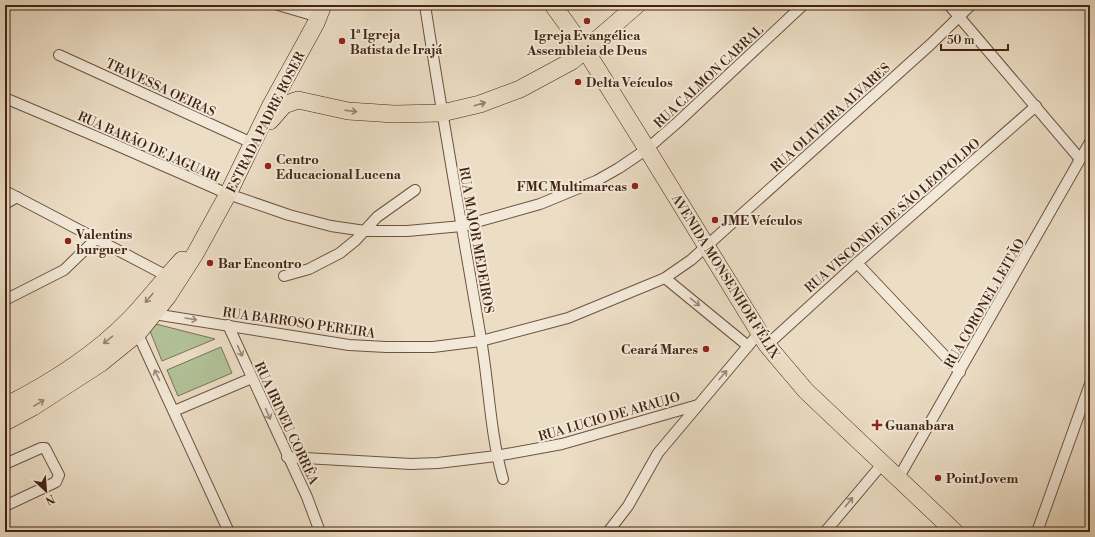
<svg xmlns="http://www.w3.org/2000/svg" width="1095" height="537" viewBox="0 0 1095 537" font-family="'Libre Bodoni',serif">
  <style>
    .green { fill: #b2c299; stroke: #7b7356 }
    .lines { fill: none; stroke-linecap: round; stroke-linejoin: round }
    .minor-casing { stroke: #6e523f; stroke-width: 12 }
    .primary-casing { stroke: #442412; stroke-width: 18 }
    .minor { stroke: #f3e9d9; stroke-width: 10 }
    .primary { stroke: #ecddc5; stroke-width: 17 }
    .oneway { stroke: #98806c }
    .oneway2 { stroke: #9c8676 }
    .poi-dot { fill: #8f2418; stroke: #f3e9d9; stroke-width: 1.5 }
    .labels { text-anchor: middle; stroke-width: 4; stroke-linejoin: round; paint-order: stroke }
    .poi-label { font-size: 13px; font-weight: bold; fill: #442412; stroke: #f3e9d9; text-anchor: start }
    .street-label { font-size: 13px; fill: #442412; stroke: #f3e9d9 }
  </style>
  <rect width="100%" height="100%" fill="#ecddc5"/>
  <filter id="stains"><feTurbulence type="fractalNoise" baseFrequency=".005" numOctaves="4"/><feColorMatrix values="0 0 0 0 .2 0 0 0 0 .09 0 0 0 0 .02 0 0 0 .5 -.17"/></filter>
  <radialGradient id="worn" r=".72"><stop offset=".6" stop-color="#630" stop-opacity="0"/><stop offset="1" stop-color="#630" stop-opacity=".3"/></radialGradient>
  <!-- green -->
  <g class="green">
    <polygon points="156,324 215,339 162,361 150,331"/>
    <polygon points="221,347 232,373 178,396 167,370"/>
  </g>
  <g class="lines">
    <!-- minor casing -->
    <g class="minor-casing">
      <g id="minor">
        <polyline points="278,5 319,17"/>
        <path d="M425,5C442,116 462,227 481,339C489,385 490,433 503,479"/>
        <polyline points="949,5 1080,159"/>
        <polyline points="59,55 252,143"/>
        <polyline points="5,98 116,145 228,194 289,215 331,226 365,231 407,231 462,226 540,204 596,181 619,168 647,149 678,122 803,5"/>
        <polyline points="5,191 167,276"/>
        <polyline points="5,204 17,197"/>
        <polyline points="857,263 960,372"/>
        <polyline points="284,276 309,269 340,253 356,240 377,217 415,190"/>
        <polyline points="665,278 748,346"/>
        <polyline points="5,300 64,270 97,238"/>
        <polyline points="154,314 349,345 386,347 433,347 481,341 568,318 665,278 691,260 931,44 971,5"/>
        <polyline points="228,325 307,497 320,532"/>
        <polyline points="136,330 229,532"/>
        <polyline points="767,345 857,263 1036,106"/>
        <polyline points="174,411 252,378"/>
        <polyline points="287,457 411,464 438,463 496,456 562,444 698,405"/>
        <polyline points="5,464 41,448 45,448 59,475 56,482 5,506"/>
        <polyline points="899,477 1090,142"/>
        <polyline points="608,532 628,506 658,453 759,333"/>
        <polyline points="825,532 883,463"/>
        <polyline points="1037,532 1090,384"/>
      </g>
    </g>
    <!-- primary casing -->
    <g class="primary-casing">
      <g id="primary">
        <polyline points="553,5 586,51 647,149 767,345 806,391 955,532"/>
        <polyline points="270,121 284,105 298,100 348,111 394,114 442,113 480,104 520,89 572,61 637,5"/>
        <path d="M5,406C51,383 94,356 130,319C148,300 164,279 182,260"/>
        <polyline points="5,422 33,407 101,363 138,333 168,296 195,254 228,194 271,105 316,23 323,5"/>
      </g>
    </g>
    <!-- minor -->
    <use href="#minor" class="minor"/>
    <!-- primary -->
    <use href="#primary" class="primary"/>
  </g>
  <!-- one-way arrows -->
  <defs><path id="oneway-shaft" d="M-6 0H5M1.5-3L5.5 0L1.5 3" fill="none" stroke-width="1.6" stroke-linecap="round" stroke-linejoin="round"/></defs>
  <g class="oneway">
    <use href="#oneway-shaft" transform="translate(480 104) rotate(-16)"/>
    <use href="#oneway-shaft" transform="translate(351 111) rotate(7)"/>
    <use href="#oneway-shaft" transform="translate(149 298) rotate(130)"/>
    <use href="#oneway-shaft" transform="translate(108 340) rotate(140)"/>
    <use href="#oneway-shaft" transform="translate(39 403) rotate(-31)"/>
  </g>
  <g class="oneway2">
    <use href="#oneway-shaft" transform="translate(695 302) rotate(39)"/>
    <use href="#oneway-shaft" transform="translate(191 319) rotate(9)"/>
    <use href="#oneway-shaft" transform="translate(240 351) rotate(66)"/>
    <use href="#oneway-shaft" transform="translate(157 375) rotate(-115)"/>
    <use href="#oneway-shaft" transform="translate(723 375) rotate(-49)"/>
    <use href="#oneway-shaft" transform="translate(268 414) rotate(66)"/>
    <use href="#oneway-shaft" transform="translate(849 502) rotate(-51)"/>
  </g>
  <!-- markers -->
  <g class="poi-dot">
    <circle cx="587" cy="21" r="4"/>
    <circle cx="342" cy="41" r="4"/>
    <circle cx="578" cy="82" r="4"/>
    <circle cx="268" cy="166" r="4"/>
    <circle cx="635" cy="186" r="4"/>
    <circle cx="715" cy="220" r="4"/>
    <circle cx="68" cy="241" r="4"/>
    <circle cx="210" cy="263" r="4"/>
    <circle cx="706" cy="349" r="4"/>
    <path d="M875 419h4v4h4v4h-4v4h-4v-4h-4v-4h4z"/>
    <circle cx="938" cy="478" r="4"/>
  </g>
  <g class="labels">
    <!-- poi labels -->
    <g class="poi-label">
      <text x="350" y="39">1ª Igreja<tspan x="350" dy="15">Batista de Irajá</tspan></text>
      <text x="587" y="40" text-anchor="middle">Igreja Evangélica<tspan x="587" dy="15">Assembleia de Deus</tspan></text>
      <text x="586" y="87">Delta Veículos</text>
      <text x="276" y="164">Centro<tspan x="276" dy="15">Educacional Lucena</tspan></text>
      <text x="627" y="191" text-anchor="end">FMC Multimarcas</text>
      <text x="723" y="225">JME Veículos</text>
      <text x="76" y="239">Valentins<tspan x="76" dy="15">burguer</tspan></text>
      <text x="218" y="268">Bar Encontro</text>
      <text x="698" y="354" text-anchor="end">Ceará Mares</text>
      <text x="885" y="430">Guanabara</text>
      <text x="946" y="483">Point Jovem</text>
    </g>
    <!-- street labels -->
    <g class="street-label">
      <text transform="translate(708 76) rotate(-43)" y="5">RUA CALMON CABRAL</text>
      <text transform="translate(161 87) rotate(25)" y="5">TRAVESSA OEIRAS</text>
      <text transform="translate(830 117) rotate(-42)" y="5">RUA OLIVEIRA ALVARES</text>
      <text transform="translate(265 122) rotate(-63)" y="5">ESTRADA PADRE ROSER</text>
      <text transform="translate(149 146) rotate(24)" y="5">RUA BARÃO DE JAGUARI</text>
      <text transform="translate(892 215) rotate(-41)" y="5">RUA VISCONDE DE SÃO LEOPOLDO</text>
      <text transform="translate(477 240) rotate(80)" y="5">RUA MAJOR MEDEIROS</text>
      <text transform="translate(726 276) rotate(58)" y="5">AVENIDA MONSENHOR FÉLIX</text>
      <text transform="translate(984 303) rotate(-60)" y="5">RUA CORONEL LEITÃO</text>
      <text transform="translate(299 322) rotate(8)" y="5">RUA BARROSO PEREIRA</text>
      <text transform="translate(609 416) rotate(-16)" y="5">RUA LUCIO DE ARAUJO</text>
      <text transform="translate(287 423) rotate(65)" y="5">RUA IRINEU CORRÊA</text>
    </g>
  </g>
  <!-- margin -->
  <rect width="1095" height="537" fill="none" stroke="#ecddc5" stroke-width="20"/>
  <rect x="6" y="6" width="1083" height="525" fill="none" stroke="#442412" stroke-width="2"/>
  <rect x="10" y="10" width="1075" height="517" fill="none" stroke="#442412"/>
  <!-- north arrow -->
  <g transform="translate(46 491) rotate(154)" stroke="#f3e9d9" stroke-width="3" paint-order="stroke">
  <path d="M0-3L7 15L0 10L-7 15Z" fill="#442412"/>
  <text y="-6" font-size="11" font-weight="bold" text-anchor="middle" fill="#442412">N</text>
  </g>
  <!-- scale -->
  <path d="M941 44v6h67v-6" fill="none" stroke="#442412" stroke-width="2"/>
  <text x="947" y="44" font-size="12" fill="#442412" stroke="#f3e9d9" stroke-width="3" paint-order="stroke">50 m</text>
  <rect width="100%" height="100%" filter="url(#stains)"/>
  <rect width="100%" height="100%" fill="url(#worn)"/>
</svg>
